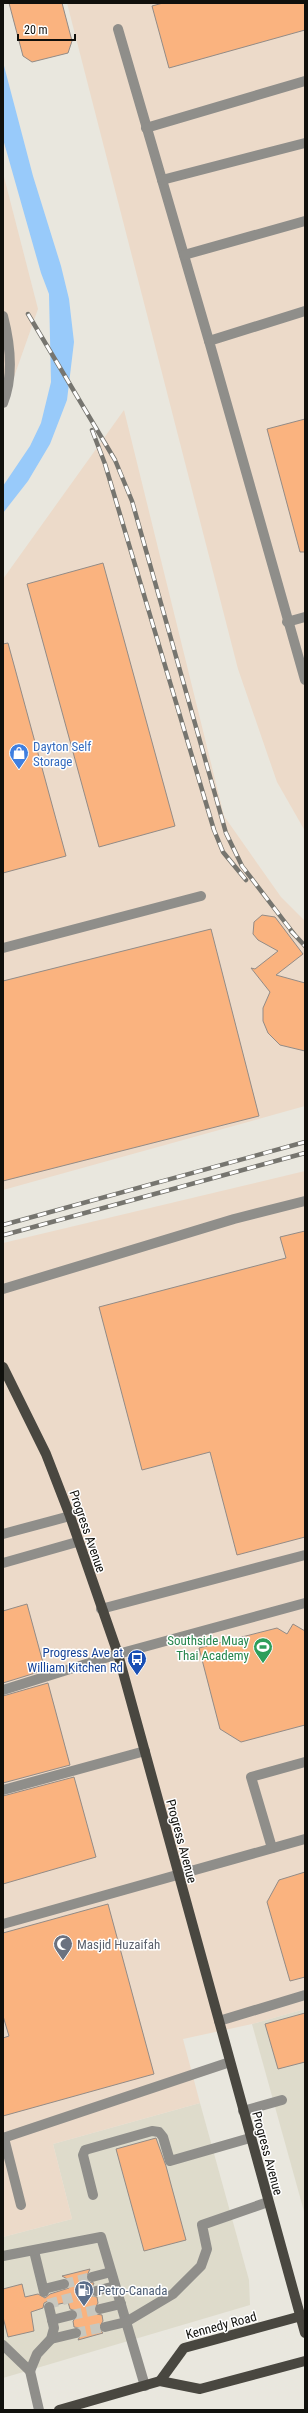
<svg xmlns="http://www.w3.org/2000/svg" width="308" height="2413" viewBox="0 0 308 2413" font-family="'Roboto Condensed',sans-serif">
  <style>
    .built { fill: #dedbcb }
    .industrial { fill: #ecdac9 }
    .water { fill: #98cafa }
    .building { fill: #fab37f; stroke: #938b86 }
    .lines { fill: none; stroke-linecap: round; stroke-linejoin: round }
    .minor-tunnel { stroke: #c8c7be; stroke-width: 10; stroke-dasharray: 10 5; stroke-linecap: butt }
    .minor { stroke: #8f8e8a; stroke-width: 10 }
    .major { stroke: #494740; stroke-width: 10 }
    .rail-casing { stroke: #76756f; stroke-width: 4.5 }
    .rail { stroke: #fff; stroke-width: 3; stroke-dasharray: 9; stroke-linecap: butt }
    .labels { text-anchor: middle; stroke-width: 3; stroke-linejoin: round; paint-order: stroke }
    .shop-label { font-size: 13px; fill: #366cbe; stroke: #fff; text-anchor: start }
    .street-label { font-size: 13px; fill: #10100c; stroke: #fff }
    .leisure-label { font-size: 13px; fill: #27864d; stroke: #fff; text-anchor: end }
    .transit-label { font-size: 13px; fill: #164399; stroke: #fff; text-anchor: end }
    .worship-label { font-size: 13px; fill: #5b616d; stroke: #fff; text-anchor: start }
    .service-label { font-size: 13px; fill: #4e5e75; stroke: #fff; text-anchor: start }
  </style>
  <rect width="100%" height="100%" fill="#e9e7de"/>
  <!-- built -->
  <g class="built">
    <polygon points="305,2009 305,2215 252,2024"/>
    <polygon points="200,2103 249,2280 250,2305 3,2378 3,2237 72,2219 53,2144"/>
  </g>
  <!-- industrial -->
  <g class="industrial">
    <polygon points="67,3 305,3 305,831 277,782 238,669"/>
    <polygon points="3,173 38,309 3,408"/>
    <polygon points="124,410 224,816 281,897 305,921 305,1106 3,1190 3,579"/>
    <polygon points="305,1171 305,2009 252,2024 183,2039 200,2103 53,2144 72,2219 3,2237 3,1243"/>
  </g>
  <!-- water -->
  <polygon class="water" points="3,62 33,176 61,266 69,299 74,342 67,400 50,444 28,481 3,513 3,486 30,446 41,423 51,382 49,294 41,273 3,139"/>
  <!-- building -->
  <g class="building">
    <polygon points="9,3 62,3 72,41 68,53 32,62 23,56"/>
    <polygon points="163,3 305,3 305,30 169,68 152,6"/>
    <polygon points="305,419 305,552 300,552 267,429"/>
    <polygon points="103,563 175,826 99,847 27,584"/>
    <polygon points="8,643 66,856 3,873 3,644"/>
    <polygon points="262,915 275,917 303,954 276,975 305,983 305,1051 280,1045 268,1033 263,1021 263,1008 270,992 251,968 255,969 278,951 258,940 253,934 254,922"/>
    <polygon points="211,929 259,1116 3,1181 3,981"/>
    <polygon points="305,1231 305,1537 237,1555 210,1452 142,1470 99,1307 286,1258 280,1237"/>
    <polygon points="27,1604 45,1670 3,1683 3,1611"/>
    <polygon points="293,1624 305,1631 305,1725 241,1742 220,1729 199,1648 277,1628 287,1634"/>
    <polygon points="48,1683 70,1765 3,1783 3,1696"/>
    <polygon points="74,1777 96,1857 3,1884 3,1796"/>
    <polygon points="305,1872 305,1977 290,1981 267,1902 279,1880"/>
    <polygon points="108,1904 154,2074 3,2116 3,2038 9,2036 3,2016 3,1933"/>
    <polygon points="305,2013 305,2062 278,2069 265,2024"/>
    <polygon points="156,2138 166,2166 186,2240 144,2251 116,2149"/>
    <polygon points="90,2269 86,2278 88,2282 94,2283 90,2292 92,2296 97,2297 98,2303 94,2310 96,2314 102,2315 103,2321 99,2328 103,2333 78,2340 82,2332 80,2328 74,2327 73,2321 78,2316 77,2311 70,2309 68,2302 55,2305 48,2301 44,2303 43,2308 31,2312 34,2331 8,2337 3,2317 3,2289 22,2284 25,2297 38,2294 45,2298 50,2294 69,2288 69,2280 62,2276"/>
  </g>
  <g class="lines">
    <!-- minor-tunnel -->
    <g class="minor-tunnel">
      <polyline points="64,2284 92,2277"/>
      <polyline points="48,2304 96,2291"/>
      <polyline points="72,2315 100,2309"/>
      <polyline points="76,2333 105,2327"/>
    </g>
    <!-- minor -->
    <g class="minor">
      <polyline points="118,29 209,341"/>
      <polyline points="146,128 305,81"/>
      <polyline points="162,180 305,143"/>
      <polyline points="184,255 305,221"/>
      <polyline points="305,311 209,341 305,680"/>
      <path d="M3,316C10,343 14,376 3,403"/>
      <polyline points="287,622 305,617"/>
      <polyline points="3,948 201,896"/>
      <polyline points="3,1289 234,1219 305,1201"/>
      <polyline points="3,1534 70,1516"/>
      <polyline points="3,1563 77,1542"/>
      <polyline points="101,1609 305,1555"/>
      <polyline points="3,1690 118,1654 305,1603"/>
      <polyline points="3,1790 145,1751"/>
      <polyline points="272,1848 251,1777 305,1762"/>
      <polyline points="3,1924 305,1839"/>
      <polyline points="219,2021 305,1995"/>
      <polyline points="243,2111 282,2100"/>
      <polyline points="3,2138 230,2062"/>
      <polyline points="4,2138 21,2205"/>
      <polyline points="93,2195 83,2155 85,2150 152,2131 159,2132 163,2137 170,2161 250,2138"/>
      <polyline points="34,2251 44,2292"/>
      <polyline points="3,2256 101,2237 145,2386"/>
      <polyline points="92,2277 111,2272"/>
      <polyline points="44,2289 64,2284"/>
      <polyline points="96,2291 115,2286"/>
      <polyline points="100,2309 121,2304"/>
      <polyline points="52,2320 72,2315"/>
      <polyline points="105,2327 126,2322 173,2294 201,2266 207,2249 202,2225 268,2202"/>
      <polyline points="51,2339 76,2333"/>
      <polyline points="3,2345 30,2371 39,2410"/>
      <polyline points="30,2371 37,2354 51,2339 54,2328 49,2307"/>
    </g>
    <!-- major -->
    <g class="major">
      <polyline points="3,1367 46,1454 70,1516 118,1654 305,2333"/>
      <polyline points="160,2381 184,2348 305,2315"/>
      <polyline points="59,2410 160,2381 200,2389 305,2361"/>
    </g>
    <!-- rail casing -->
    <g class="rail-casing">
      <g id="rail">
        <polyline points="28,314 115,460 132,501 226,833 242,866 294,934"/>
        <polyline points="92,430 105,464 214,830 223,852 246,880"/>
        <polyline points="291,931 305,946"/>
        <polyline points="3,1225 305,1142"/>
        <polyline points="4,1235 305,1153"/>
      </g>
    </g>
    <!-- rail -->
    <use href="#rail" class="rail"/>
  </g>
  <!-- icons -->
  <defs>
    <g id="shop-pin" transform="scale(1)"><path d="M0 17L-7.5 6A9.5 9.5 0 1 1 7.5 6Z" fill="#3f7fe0" stroke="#fff"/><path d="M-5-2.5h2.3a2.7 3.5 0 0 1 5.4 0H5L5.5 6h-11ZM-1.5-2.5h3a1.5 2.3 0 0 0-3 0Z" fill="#fff"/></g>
    <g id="stadium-pin" transform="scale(1)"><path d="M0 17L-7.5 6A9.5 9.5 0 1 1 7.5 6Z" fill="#2e9e5b" stroke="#fff"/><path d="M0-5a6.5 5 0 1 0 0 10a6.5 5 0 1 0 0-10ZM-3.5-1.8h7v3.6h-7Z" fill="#fff"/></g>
    <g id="bus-pin" transform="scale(1)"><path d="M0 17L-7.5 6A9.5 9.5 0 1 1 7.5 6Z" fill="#1a4fb4" stroke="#fff"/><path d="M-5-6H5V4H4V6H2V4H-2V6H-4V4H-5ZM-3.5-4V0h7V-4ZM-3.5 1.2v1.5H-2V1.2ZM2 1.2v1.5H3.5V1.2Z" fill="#fff"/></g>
    <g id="mosque-pin" transform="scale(1)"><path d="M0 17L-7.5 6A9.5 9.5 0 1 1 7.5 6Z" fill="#6b7280" stroke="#fff"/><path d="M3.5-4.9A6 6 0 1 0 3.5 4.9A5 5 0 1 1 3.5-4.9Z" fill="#fff"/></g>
    <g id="fuel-pin" transform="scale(1)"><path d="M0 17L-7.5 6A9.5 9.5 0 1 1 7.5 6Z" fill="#5c6f8a" stroke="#fff"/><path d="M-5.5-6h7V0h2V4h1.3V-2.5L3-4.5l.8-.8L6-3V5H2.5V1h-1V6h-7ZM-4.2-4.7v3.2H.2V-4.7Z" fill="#fff"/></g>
  </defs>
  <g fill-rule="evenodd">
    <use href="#shop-pin" x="19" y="753"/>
    <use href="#stadium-pin" x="263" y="1647"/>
    <use href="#bus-pin" x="137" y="1659"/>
    <use href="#mosque-pin" x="63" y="1944"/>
    <use href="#fuel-pin" x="84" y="2290"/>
  </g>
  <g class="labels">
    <!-- shop labels -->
    <g class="shop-label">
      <text x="33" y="751">Dayton Self<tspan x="33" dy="15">Storage</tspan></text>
    </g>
    <!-- street labels -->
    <g class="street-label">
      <text transform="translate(88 1531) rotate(71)" y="5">Progress Avenue</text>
      <text transform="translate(182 1841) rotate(75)" y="5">Progress Avenue</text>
      <text transform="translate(268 2153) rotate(75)" y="5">Progress Avenue</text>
      <text transform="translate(221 2325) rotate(-15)" y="5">Kennedy Road</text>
    </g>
    <!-- leisure labels -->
    <g class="leisure-label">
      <text x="249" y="1645">Southside Muay<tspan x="249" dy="15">Thai Academy</tspan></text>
    </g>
    <!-- transit labels -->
    <g class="transit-label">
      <text x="123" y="1657">Progress Ave at<tspan x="123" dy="15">William Kitchen Rd</tspan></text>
    </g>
    <!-- worship labels -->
    <g class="worship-label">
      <text x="77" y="1949">Masjid Huzaifah</text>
    </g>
    <!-- service labels -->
    <g class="service-label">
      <text x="98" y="2295">Petro-Canada</text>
    </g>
  </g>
  <!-- border -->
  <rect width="308" height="2413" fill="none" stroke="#10100c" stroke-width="8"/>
  <!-- scale -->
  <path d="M18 34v6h57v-6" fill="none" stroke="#10100c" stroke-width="2"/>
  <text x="24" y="34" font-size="12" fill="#10100c" stroke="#ffffff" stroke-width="3" paint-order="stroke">20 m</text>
</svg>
